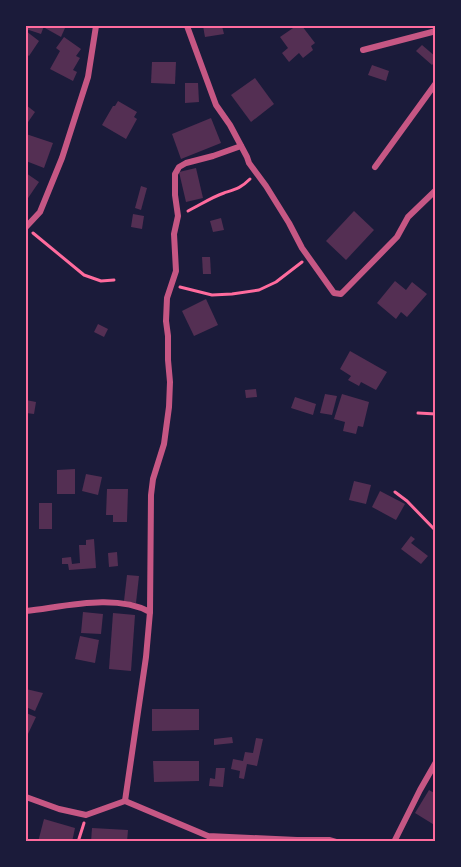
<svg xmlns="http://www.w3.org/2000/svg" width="461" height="867" viewBox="0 0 461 867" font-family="'Libre Baskerville',serif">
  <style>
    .building { fill: #542f53 }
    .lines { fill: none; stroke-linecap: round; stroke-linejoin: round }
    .path { stroke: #ff6b9d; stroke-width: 3 }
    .minor { stroke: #c65784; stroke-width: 6 }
    .neatline { fill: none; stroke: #ff6b9d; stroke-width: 2 }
  </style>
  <rect width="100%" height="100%" fill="#1b1b3a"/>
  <!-- building -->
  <g class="building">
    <polygon points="26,26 44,26 41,34 26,29"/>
    <polygon points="47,26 61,26 65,28 61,37 45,28"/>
    <polygon points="203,26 222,26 224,34 205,37"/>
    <polygon points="296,26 302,26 315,43 311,46 313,50 303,58 299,53 289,62 282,53 288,48 280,37"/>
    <polygon points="26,31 39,41 29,56 26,54"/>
    <polygon points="64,37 81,49 76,56 80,58 73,70 77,72 73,81 50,69 60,51 56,48"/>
    <polygon points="422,45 436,57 436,61 432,65 416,51"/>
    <polygon points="152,62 176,62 175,84 151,83"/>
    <polygon points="372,65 389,71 386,81 368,75"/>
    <polygon points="255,78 274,104 251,122 231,95"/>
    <polygon points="185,83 198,83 199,102 185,103"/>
    <polygon points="118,101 137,112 134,117 137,119 126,139 102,125 113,106 115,106"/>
    <polygon points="26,105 35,112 26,125"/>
    <polygon points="211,118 221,143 181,159 172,134"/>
    <polygon points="26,134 53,143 44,168 26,161"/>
    <polygon points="196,168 203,198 186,202 179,172"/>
    <polygon points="26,173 39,182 26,201"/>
    <polygon points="141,186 147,188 141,210 135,208"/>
    <polygon points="354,211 374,230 346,260 326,241"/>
    <polygon points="133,214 144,216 142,229 131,227"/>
    <polygon points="221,218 224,230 213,232 210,221"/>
    <polygon points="202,257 210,257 211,274 203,274"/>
    <polygon points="395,281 406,290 412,282 427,294 407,317 401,312 396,319 377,303"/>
    <polygon points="206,299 218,325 194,336 182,311"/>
    <polygon points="98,324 108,329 104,337 94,332"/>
    <polygon points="350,351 387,372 376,390 361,382 359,386 348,380 351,376 340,369"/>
    <polygon points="256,389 257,397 246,398 245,390"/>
    <polygon points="325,394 337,396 332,415 320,413"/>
    <polygon points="342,394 369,402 363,427 358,426 356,434 343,431 345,422 334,419"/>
    <polygon points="295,397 316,404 313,415 291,408"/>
    <polygon points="26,400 36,402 34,414 26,413"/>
    <polygon points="75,469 75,494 57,494 57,470"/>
    <polygon points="86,474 102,477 98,495 82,491"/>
    <polygon points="354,481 371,485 366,504 349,500"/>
    <polygon points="107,489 128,489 127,522 113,522 113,515 106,515"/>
    <polygon points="380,491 405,504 396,520 372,507"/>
    <rect x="39" y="503" width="13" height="26"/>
    <polygon points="411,536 415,539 411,543 428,556 421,564 401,549"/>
    <polygon points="94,539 96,568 69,570 68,564 62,564 62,558 71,557 72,564 80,563 79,545 86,545 86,540"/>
    <polygon points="117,552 118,566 109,567 108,553"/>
    <polygon points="127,575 139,576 136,603 124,601"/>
    <polygon points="83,612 103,614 101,634 81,633"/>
    <polygon points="113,613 135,615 131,671 109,669"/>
    <polygon points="80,636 99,640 95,663 75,659"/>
    <polygon points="26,689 43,693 35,711 26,707"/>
    <polygon points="152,709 199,709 199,730 152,731"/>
    <polygon points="26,713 36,717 27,736 26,735"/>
    <polygon points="232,737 233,743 214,745 214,739"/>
    <polygon points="256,738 263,739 257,766 247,764 244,779 239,778 240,771 231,769 233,759 243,761 245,752 253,753"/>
    <polygon points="153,761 199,761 199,781 154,782"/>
    <polygon points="216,768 225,768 223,787 209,786 210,778 215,779"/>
    <polygon points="429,790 436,794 436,826 415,813"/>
    <polygon points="44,819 75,828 72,842 38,842"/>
    <polygon points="92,828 128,830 127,842 91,842"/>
  </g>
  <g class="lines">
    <!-- path -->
    <g class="path">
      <path d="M188,211C200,205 212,197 224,193C236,189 241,188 250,179"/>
      <polyline points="33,233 84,275 101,281 114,280"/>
      <polyline points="180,287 212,295 232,294 259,290 276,282 302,262"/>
      <polyline points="418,413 436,414"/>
      <polyline points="395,492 407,501 436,531"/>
      <polyline points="78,842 84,823"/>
    </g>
    <!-- minor -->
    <g class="minor">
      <polyline points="187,26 216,105 230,125 247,157 249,163 266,186 289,223 302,248 334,293 341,294 347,288 397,237 408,217 436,190"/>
      <polyline points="363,50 436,31"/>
      <polyline points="375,167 436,83"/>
      <polyline points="26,227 40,212 62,158 88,77 96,26"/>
      <path d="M26,611C63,607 115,593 150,612L146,657L125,801"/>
      <polyline points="150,612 151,495 153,479 164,444 169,407 170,382 168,360 168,336 166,321 167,298 176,271 174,234 178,216 175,195 175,174 179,167 186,163 213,156 241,146"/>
      <polyline points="26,797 59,809 86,815 125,801 208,836 297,840 329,840 336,842"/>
      <polyline points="394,842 420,790 436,762"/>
    </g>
  </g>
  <!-- border -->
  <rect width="461" height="867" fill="none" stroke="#1b1b3a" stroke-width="54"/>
  <rect x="27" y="27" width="407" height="813" class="neatline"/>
</svg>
